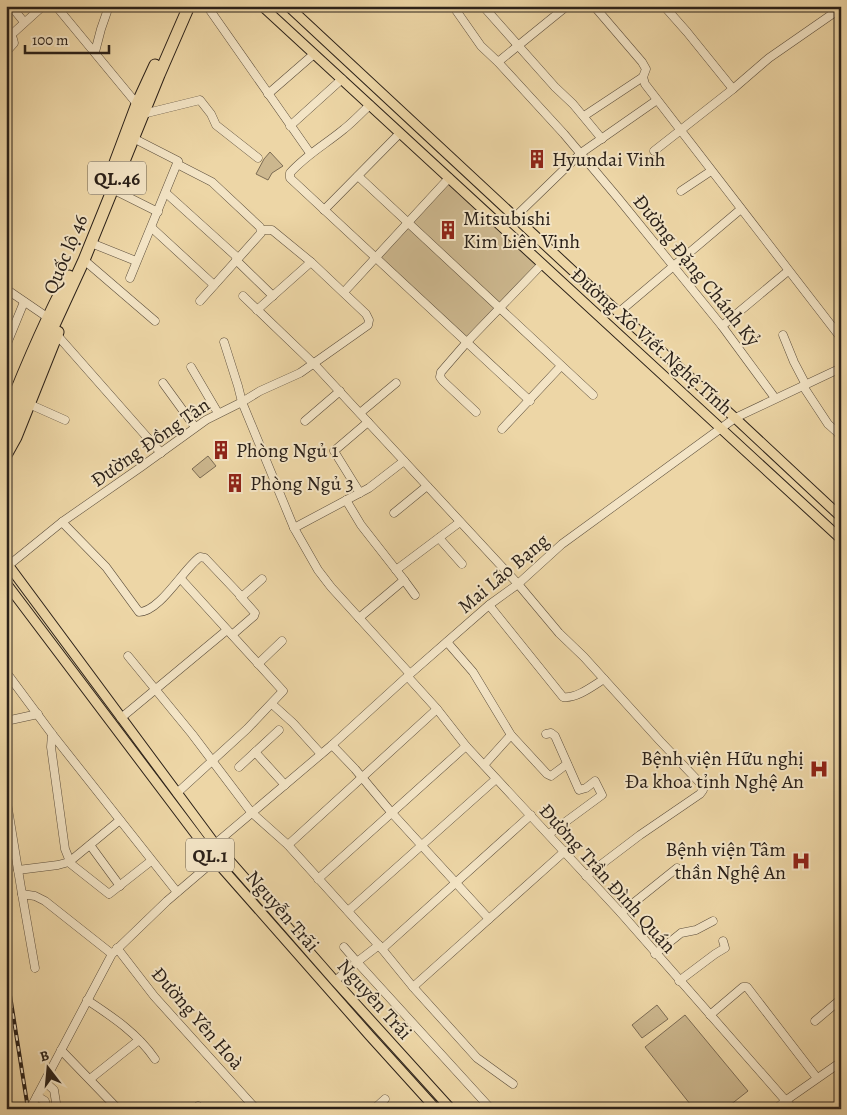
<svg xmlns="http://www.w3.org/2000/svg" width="847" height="1115" viewBox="0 0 847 1115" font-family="Alegreya,serif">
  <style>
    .green { fill: #ccb78e; stroke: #7c6c54 }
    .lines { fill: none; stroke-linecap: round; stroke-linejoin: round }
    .minor-casing { stroke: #5c4e3c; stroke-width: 9 }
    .major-casing { stroke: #2b2119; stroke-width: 11 }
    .highway-casing { stroke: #2b2119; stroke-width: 13 }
    .minor { stroke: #f3e4c5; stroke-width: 8 }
    .major { stroke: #edd6a6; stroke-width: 9 }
    .highway { stroke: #edd6a6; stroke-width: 11 }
    .rail-casing { stroke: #2b2119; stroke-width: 4 }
    .rail { stroke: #f3e4c5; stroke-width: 2; stroke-dasharray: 5.5; stroke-linecap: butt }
    .labels { text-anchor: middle; stroke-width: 4; stroke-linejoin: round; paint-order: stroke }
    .shield { fill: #f3e4c5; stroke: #675c4d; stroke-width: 1 }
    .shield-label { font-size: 19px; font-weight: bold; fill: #2b2119 }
    .poi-label { font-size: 20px; fill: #2b2119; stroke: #f3e4c5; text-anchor: start }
    .street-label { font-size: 20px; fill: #2b2119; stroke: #f3e4c5 }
  </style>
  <rect width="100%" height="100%" fill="#edd6a6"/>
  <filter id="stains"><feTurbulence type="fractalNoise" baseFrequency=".004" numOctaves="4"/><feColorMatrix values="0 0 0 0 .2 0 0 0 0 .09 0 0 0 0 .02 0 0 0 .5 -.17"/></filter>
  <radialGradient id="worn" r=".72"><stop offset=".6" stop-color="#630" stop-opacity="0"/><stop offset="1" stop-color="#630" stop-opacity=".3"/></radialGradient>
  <!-- green -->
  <g class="green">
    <polygon points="270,152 283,166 272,173 268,180 256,174 264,159"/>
    <polygon points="449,178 542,264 467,342 375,257"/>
    <polygon points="208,456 216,466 200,478 192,469"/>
    <polygon points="657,1005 668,1019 642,1038 632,1025"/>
    <polygon points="685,1015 748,1091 725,1109 694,1109 645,1047"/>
  </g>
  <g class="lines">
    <!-- minor casing -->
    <g class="minor-casing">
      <g id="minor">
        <polyline points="11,6 24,22"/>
        <polyline points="56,6 137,104 143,114 200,100 211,114 216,125 258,158"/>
        <polyline points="207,6 310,153"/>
        <polyline points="453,6 481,46 498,62 564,134 618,198 722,326 775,398"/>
        <polyline points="483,6 555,87 573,104 602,139"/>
        <polyline points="594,6 642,62 646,69 643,77 645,84 841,338"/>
        <polyline points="664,6 687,32 733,89"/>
        <polyline points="6,31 11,35 43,6"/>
        <polyline points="6,52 14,43 13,39 11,35"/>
        <polyline points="95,52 101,29 109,6"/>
        <polyline points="498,62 567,6"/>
        <polyline points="268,94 314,54"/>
        <path d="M370,105C361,113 353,122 344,129C326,144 306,155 290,173V178L530,401"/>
        <polyline points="584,116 643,77"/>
        <polyline points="290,126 342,79"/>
        <polyline points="654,151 733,89 769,58 841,8"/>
        <polyline points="177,164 212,182 260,227 261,233 200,301"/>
        <polyline points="358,176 593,395"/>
        <polyline points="112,189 158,212"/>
        <polyline points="681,191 711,171"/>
        <polyline points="166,193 238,258"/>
        <polyline points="324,210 400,133"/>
        <polyline points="515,217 581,153 657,100"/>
        <polyline points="152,228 214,285"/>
        <polyline points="91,243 136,261"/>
        <polyline points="84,260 155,321"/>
        <polyline points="236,260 273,296"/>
        <polyline points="130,278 178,161 133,138"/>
        <polyline points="6,289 47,317"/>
        <polyline points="344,292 449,178"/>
        <polyline points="243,296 316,366 518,584 559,633 584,657 660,741 702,785 703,790 700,794 640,835 586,876"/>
        <polyline points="257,310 311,262"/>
        <polyline points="618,313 741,209"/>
        <polyline points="722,326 788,271"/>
        <polyline points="57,335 161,453"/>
        <polyline points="783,335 794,362 806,385"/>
        <polyline points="224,342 238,386 242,402 294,528 318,570 331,587 410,674"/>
        <polyline points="6,346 24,302"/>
        <polyline points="191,367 218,413"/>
        <polyline points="163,383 195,427"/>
        <polyline points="803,386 828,424 838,433 841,440"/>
        <polyline points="29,404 65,420"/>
        <polyline points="476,412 443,381 440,377 441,372 467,342 542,264"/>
        <polyline points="360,413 396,383"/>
        <polyline points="305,421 340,391"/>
        <polyline points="502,429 561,366"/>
        <polyline points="360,493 334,451 368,422"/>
        <polyline points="346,500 361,525 404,580 359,618"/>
        <polyline points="394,513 427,486"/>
        <path d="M62,522L106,567L139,612C160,612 184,568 200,557L205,558L241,596L244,595L262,579"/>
        <polyline points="294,528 369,488 404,461"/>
        <polyline points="439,538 462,564"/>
        <polyline points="9,565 62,522 141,467 206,420 242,402 260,391 300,373 368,325 369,320 366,314 311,262 272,230 262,230"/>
        <polyline points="396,570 460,522"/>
        <polyline points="404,580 415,595"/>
        <path d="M489,605L563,697C576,699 593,686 604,679"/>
        <polyline points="232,635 254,616 255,613 240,596"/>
        <polyline points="447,642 473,672 511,735 547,774 551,776 567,764"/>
        <polyline points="128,656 192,734 251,812 288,845 382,949 413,987 477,1058 513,1084"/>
        <polyline points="258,664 282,641"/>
        <polyline points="6,672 52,734 177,892"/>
        <polyline points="408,677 437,709 466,746 621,913 793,1109"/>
        <polyline points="272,704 293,723 321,754"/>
        <polyline points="121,718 227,630"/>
        <polyline points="6,721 38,714"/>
        <polyline points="52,734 51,747 65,849 71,864 109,894 151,861"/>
        <polyline points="546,734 551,733 555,736 579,790 586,788 595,781 602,795 549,834"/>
        <polyline points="332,745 355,769 391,812 489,919"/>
        <polyline points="255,752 285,785"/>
        <polyline points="484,765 511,735"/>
        <polyline points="239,767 279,730"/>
        <polyline points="177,793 247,729 283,691 181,579"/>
        <polyline points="6,797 22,894"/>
        <polyline points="215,844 332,745 410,674 489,605 518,584 562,544 735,418 841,368"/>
        <polyline points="90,845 120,886"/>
        <polyline points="288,845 437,709"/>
        <polyline points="18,870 58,865 69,862 120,820"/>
        <polyline points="318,879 466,746"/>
        <polyline points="348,911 496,779"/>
        <polyline points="621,913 677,868"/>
        <polyline points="344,947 357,962 379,945"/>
        <polyline points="117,948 154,996 256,1109"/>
        <polyline points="382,949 531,815"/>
        <polyline points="655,954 681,933 696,930 713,921"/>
        <polyline points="35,968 22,894 35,896 45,901 112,954"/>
        <polyline points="335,981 357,962 491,1109"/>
        <polyline points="679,981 715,954 725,948 723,941"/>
        <polyline points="413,987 565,851"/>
        <path d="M87,1000C113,1017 138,1034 155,1059"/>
        <polyline points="710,1015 743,987 747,987 817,1078"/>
        <polyline points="815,1021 841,999"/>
        <polyline points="61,1050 118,1109"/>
        <polyline points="90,1079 139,1040"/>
        <polyline points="45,1082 54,1090 57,1109"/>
        <polyline points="37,1096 45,1101 46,1109"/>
        <polyline points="198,1106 200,1109"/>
        <polyline points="30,1109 112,954 167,901 215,860"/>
        <polyline points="374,1109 385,1099"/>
        <polyline points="776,1109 785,1101 841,1062"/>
      </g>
    </g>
    <!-- major casing -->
    <g class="major-casing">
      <g id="major">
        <polyline points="262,6 841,539"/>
        <polyline points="288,6 573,271 735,418 841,517"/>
        <polyline points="6,562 215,844 335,981 451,1109"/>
        <polyline points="6,583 215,860 370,1036 436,1109"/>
      </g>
    </g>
    <!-- highway casing -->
    <g class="highway-casing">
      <g id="highway">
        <polyline points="113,168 137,104 155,65"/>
        <path d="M6,416C25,368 44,322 69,276"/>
        <polyline points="6,439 43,349 84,260 159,75 189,6"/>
        <polyline points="6,455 16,437 58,332"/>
      </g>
    </g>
    <!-- minor -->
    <use href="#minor" class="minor"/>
    <!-- major -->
    <use href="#major" class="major"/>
    <!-- highway -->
    <use href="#highway" class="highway"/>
    <!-- rail casing -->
    <g class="rail-casing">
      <polyline id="rail" points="6,970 28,1109"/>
    </g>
    <!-- rail -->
    <use href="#rail" class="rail"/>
  </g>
  <!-- icons -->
  <defs>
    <g id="building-bare" transform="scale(1.5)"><path d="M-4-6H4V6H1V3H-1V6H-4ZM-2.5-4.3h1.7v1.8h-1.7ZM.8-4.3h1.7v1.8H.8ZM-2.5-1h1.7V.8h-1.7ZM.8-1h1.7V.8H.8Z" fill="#8f2418" stroke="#f3e4c5" stroke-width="2.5" paint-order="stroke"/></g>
    <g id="hospital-bare" transform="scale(1.5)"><path d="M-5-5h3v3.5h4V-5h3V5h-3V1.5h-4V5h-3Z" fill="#8f2418" stroke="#f3e4c5" stroke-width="2.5" paint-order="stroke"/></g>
  </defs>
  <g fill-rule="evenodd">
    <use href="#building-bare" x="537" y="159"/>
    <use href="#building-bare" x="448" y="230"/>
    <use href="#building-bare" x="221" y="450"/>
    <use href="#building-bare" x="235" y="483"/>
    <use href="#hospital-bare" x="819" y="769"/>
    <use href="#hospital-bare" x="801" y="861"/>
  </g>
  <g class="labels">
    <!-- shield labels -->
    <g class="shield">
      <rect x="88" y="161.5" width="58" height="33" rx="4"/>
      <rect x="186" y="838.5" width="48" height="33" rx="4"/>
    </g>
    <g class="shield-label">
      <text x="117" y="185">QL.46</text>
      <text x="210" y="862">QL.1</text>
    </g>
    <!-- poi labels -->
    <g class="poi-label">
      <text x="552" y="166">Hyundai Vinh</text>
      <text x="463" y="225">Mitsubishi<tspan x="463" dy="23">Kim Liên Vinh</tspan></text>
      <text x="236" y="457">Phòng Ngủ 1</text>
      <text x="250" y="490">Phòng Ngủ 3</text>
      <text x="804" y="765" text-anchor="end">Bệnh viện Hữu nghị<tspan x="804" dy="23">Đa khoa tỉnh Nghệ An</tspan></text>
      <text x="786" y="856" text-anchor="end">Bệnh viện Tâm<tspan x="786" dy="23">thần Nghệ An</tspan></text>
    </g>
    <!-- street labels -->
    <g class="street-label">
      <text transform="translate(65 254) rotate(-67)" y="7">Quốc lộ 46</text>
      <text transform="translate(697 270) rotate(51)" y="7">Đường Đặng Chánh Kỷ</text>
      <text transform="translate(652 341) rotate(42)" y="7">Đường Xô Viết Nghệ Tĩnh</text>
      <text transform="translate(150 442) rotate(-35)" y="7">Đường Đồng Tân</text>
      <text transform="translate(503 573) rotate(-40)" y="7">Mai Lão Bạng</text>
      <text transform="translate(608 878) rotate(48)" y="7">Đường Trần Đình Quán</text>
      <text transform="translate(283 911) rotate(49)" y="7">Nguyễn Trãi</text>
      <text transform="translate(375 999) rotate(48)" y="7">Nguyên Trãi</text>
      <text transform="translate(198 1018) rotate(49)" y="7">Đường Yên Hoà</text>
    </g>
  </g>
  <!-- margin -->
  <rect width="847" height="1115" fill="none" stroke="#edd6a6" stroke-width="25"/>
  <rect x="8" y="8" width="832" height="1100" fill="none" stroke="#2b2119" stroke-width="2.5"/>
  <rect x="12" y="12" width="822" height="1090" fill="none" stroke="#2b2119"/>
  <!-- north arrow -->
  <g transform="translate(48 1068) rotate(344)" stroke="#f3e4c5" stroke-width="4" paint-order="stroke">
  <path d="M0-4L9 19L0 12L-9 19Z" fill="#2b2119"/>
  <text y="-8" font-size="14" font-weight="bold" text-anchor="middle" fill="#2b2119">B</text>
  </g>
  <!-- scale -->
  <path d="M25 45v8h84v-8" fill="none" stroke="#2b2119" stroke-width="2.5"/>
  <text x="32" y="45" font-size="15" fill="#2b2119" stroke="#f3e4c5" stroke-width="4" paint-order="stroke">100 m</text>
  <rect width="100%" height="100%" filter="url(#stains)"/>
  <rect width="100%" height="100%" fill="url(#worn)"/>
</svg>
